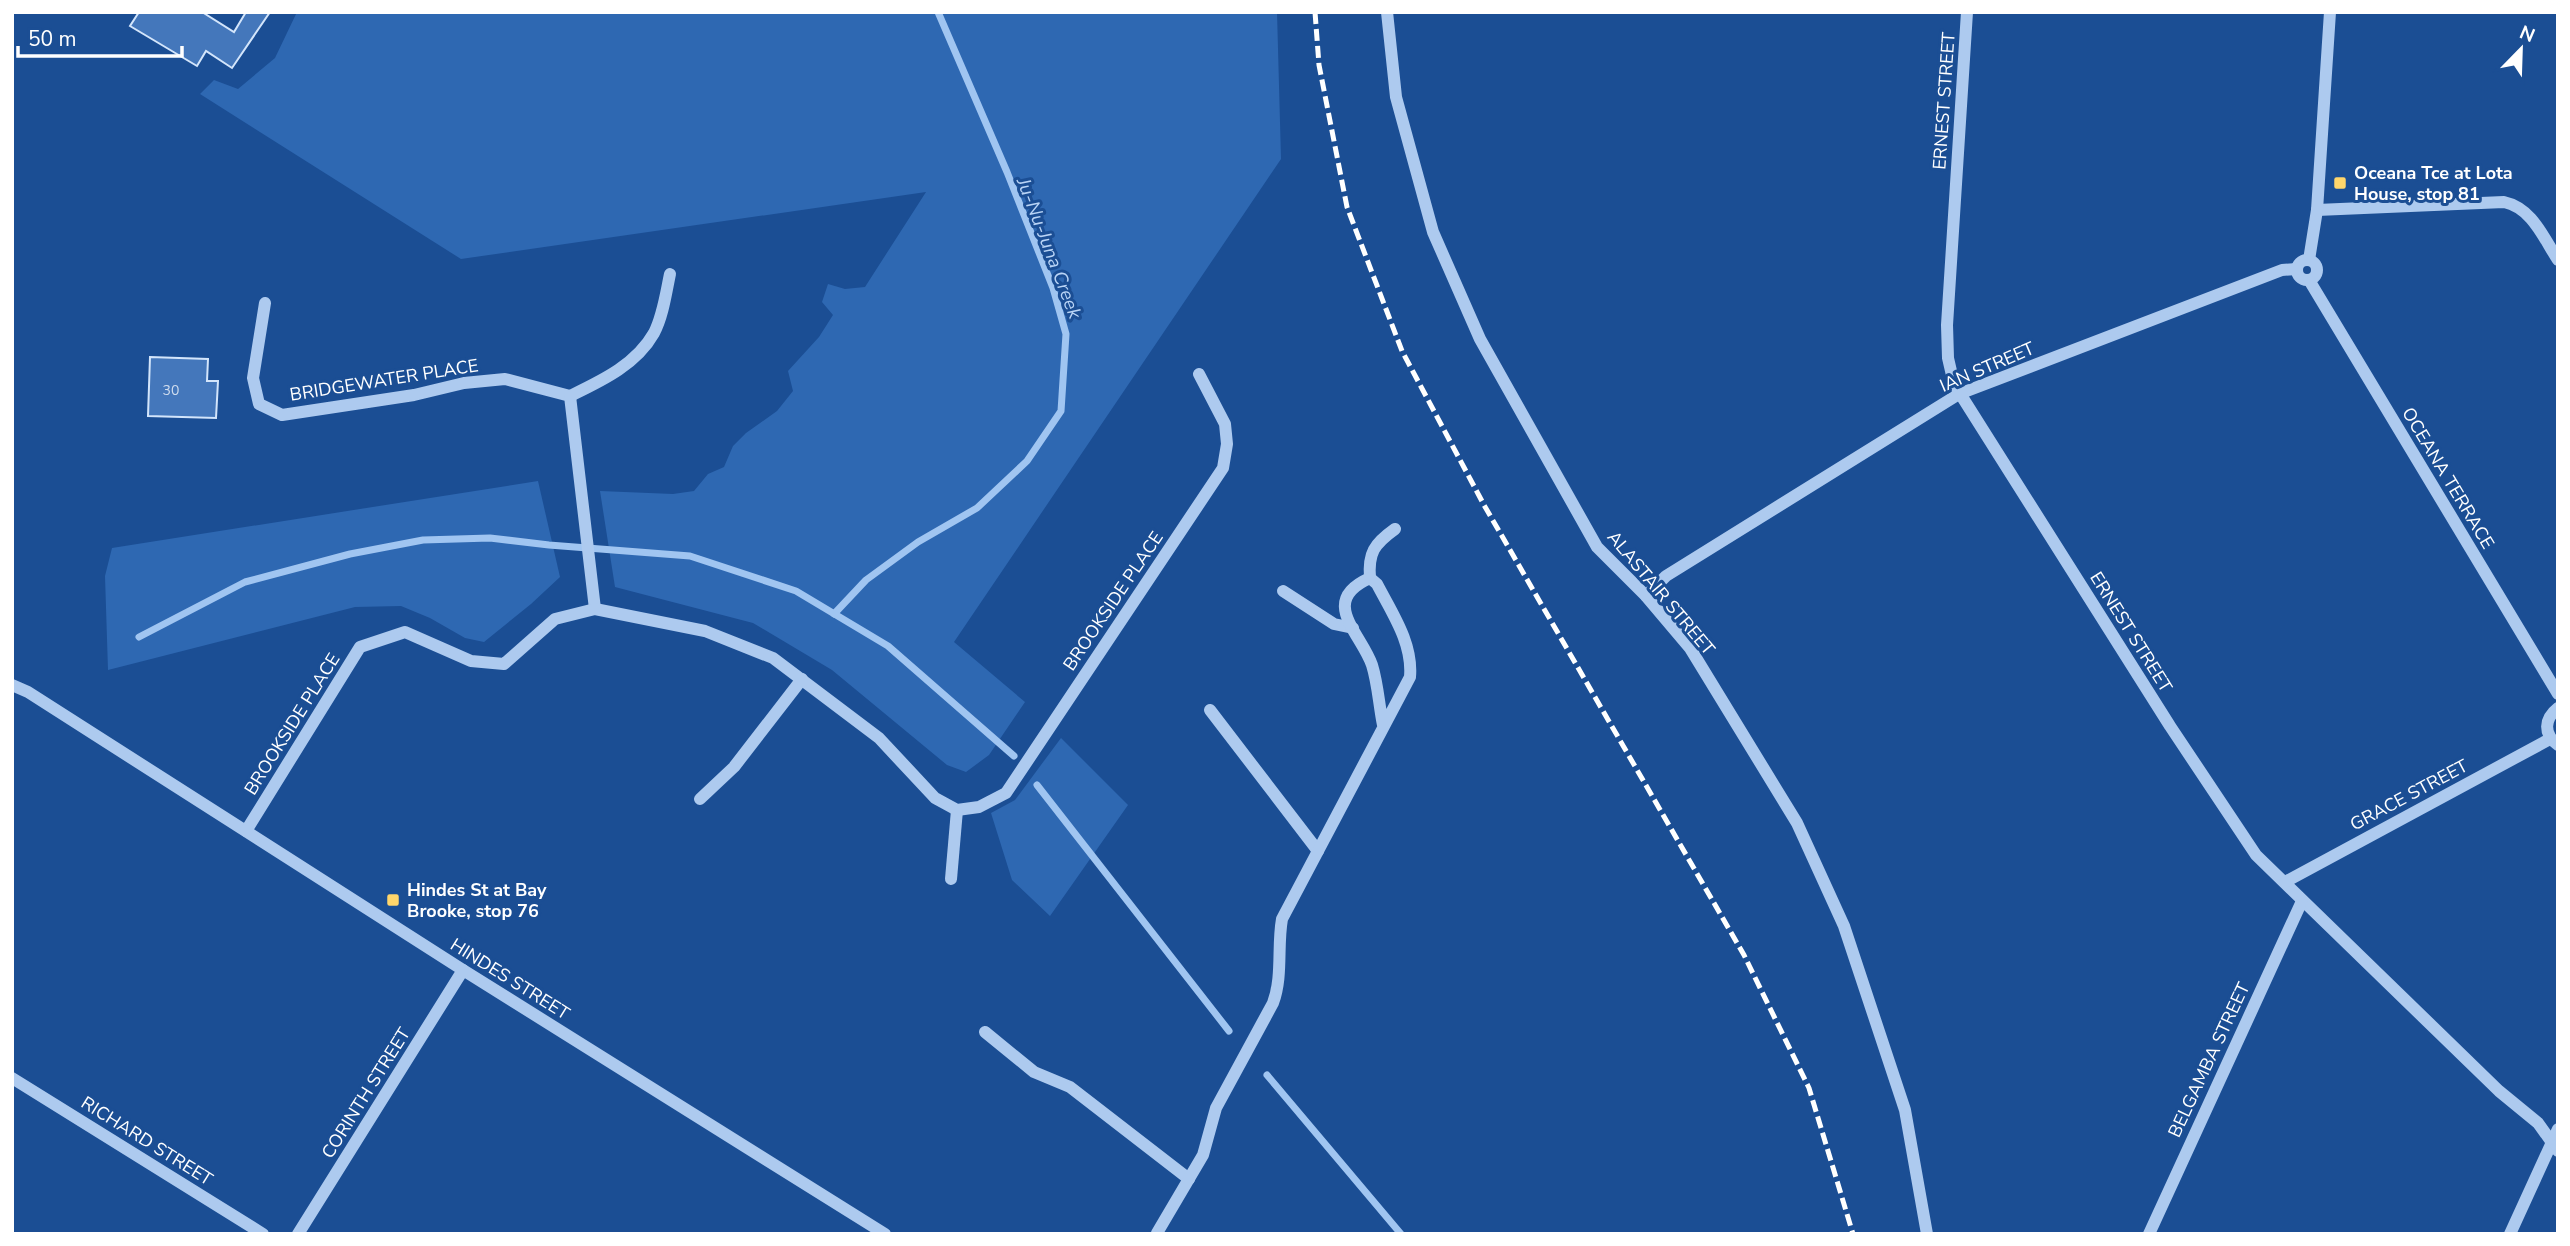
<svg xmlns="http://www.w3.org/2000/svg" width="2570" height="1246" viewBox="0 0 2570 1246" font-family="'Nunito Sans',sans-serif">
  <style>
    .green { fill: #2e68b2 }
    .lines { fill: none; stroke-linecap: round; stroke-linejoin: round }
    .stream { stroke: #a0c5f1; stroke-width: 7 }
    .building { fill: #47b; stroke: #d3e5fb; stroke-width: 2 }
    .minor { stroke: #adcaef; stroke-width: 12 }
    .rail { stroke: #fff; stroke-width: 5; stroke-dasharray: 12 5; stroke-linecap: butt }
    .poi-dot { fill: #ffd66b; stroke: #1b4e94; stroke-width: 2.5 }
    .labels { text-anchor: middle; stroke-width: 6; stroke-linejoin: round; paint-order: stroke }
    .number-label { font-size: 14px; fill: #d0ddee }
    .street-label { font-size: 18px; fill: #fff; stroke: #1b4e94 }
    .poi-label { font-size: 18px; font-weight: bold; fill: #fff; stroke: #1b4e94; text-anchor: start }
    .water-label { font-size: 19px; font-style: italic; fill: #b9d4f6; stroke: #1b4e94 }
  </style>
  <rect width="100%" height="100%" fill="#1b4e94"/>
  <!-- green -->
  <g class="green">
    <polygon points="297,12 1277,12 1281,159 954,642 1025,702 989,755 966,772 947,765 832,670 753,623 615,587 600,491 673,494 694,491 708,474 724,467 733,446 746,433 777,411 793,391 788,371 819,337 833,315 822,302 828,284 845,289 865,287 926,192 461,259 200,94 214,80 238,89 275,58"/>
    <polygon points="538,481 560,577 531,604 484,642 465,638 430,618 401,606 355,607 108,670 105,576 112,548"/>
    <polygon points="1061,738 1128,805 1050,916 1012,880 991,813 1015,800"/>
  </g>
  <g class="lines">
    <!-- stream -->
    <g class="stream">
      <polyline points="834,614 866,580 918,542 977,508 1027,461 1061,411 1066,334 1053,288 1007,172 938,12"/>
      <polyline points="139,637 245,582 350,554 423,540 490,538 549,545 690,556 796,591 888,646 1014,756"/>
      <polyline points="1037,785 1229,1031"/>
      <polyline points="1267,1075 1401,1234"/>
    </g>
  </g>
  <!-- building -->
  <g class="building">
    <polygon points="139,12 202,12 234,32 246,12 270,12 232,68 206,51 197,66 130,26"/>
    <polygon points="150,357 208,359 207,381 218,381 216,418 148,416"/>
  </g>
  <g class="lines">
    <!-- minor -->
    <g class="minor">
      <polyline points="1387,12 1396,97 1433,232 1480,339 1597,547 1646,596 1690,648 1797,823 1844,926 1905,1110 1927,1234"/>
      <polyline points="1967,12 1947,325 1948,358 1954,384 2170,726 2256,855 2499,1091 2538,1123 2558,1151"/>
      <path d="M2317,210L2504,202C2532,208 2543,237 2558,260"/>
      <polyline points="2309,260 2317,210 2330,12"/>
      <circle cx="2307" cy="270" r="10"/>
      <polyline points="2309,280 2558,694"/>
      <polyline points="265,303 253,378 259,404 282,415 414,395 464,383 505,379 570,396 595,609"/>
      <path d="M570,396C601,381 636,365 654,333C663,316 666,293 670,274"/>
      <path d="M1370,578C1368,553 1374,544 1395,529"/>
      <polyline points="1283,591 1334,624 1353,628"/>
      <polyline points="1646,596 1666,576 1959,394 2282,270 2297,269"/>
      <polyline points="12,685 28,692 463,970 885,1234"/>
      <path d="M2558,708C2544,719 2543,734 2558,745"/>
      <polyline points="1210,710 1318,851"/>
      <polyline points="700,799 734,767 802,679"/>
      <polyline points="246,831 360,647 405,632 471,661 504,664 555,619 595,609 705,631 773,658 879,738 935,798 957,810 979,807 1006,793 1223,468 1227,444 1225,424 1199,374"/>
      <polyline points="951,879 957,810"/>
      <polyline points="2285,882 2550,739"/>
      <polyline points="985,1032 1034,1072 1070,1087 1189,1179"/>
      <polyline points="12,1078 263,1234"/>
      <path d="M1157,1233L1203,1155L1216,1108L1273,1003C1283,976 1277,947 1282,919L1410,677C1413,643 1392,613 1377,584L1370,578C1318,601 1361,633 1372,665C1378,684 1379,706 1383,725"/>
      <polyline points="298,1234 463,970"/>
      <polyline points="2149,1234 2302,901"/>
      <polyline points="2510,1234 2558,1129"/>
    </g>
    <!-- rail -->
    <polyline class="rail" points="1315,12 1319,65 1347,207 1402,351 1484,505 1744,955 1809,1088 1853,1234"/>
  </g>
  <!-- markers -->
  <g class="poi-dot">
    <rect x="2333" y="176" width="14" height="14" rx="3.5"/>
    <rect x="386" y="893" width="14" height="14" rx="3.5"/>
  </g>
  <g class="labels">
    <!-- number labels -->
    <g class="number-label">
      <text x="171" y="395">30</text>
    </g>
    <!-- street labels -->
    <g class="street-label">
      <text transform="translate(1944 101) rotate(-86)" y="6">ERNEST STREET</text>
      <text transform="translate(1987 367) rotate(-23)" y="6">IAN STREET</text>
      <text transform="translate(384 380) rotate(-9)" y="6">BRIDGEWATER PLACE</text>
      <text transform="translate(2448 478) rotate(59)" y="6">OCEANA TERRACE</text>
      <text transform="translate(1661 593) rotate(50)" y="6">ALASTAIR STREET</text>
      <text transform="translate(1113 601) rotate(-56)" y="6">BROOKSIDE PLACE</text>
      <text transform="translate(2131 632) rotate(58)" y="6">ERNEST STREET</text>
      <text transform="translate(292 724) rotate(-58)" y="6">BROOKSIDE PLACE</text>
      <text transform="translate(2409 795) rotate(-28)" y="6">GRACE STREET</text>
      <text transform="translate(510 979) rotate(32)" y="6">HINDES STREET</text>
      <text transform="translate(2209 1060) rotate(-65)" y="6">BELGAMBA STREET</text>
      <text transform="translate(366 1093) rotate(-58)" y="6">CORINTH STREET</text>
      <text transform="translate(147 1141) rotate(32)" y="6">RICHARD STREET</text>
    </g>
    <!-- poi labels -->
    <g class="poi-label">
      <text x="2354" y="179">Oceana Tce at Lota<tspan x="2354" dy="21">House, stop 81</tspan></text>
      <text x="407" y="896">Hindes St at Bay<tspan x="407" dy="21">Brooke, stop 76</tspan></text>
    </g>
    <!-- water labels -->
    <g class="water-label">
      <text transform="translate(1050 248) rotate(69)" y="7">Ju-Nu-Juna Creek</text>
    </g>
  </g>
  <!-- border -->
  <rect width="2570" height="1246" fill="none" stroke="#ffffff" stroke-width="28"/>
  <!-- north arrow -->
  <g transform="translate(2521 49) rotate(23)" stroke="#1b4e94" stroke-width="5" paint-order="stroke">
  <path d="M0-5L12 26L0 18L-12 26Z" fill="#ffffff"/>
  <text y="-10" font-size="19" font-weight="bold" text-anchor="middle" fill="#ffffff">N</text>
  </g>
  <!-- scale -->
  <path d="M18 46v10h164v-10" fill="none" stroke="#ffffff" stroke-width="3.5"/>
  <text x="28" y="46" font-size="21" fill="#ffffff" stroke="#1b4e94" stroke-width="5" paint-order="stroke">50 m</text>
</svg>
